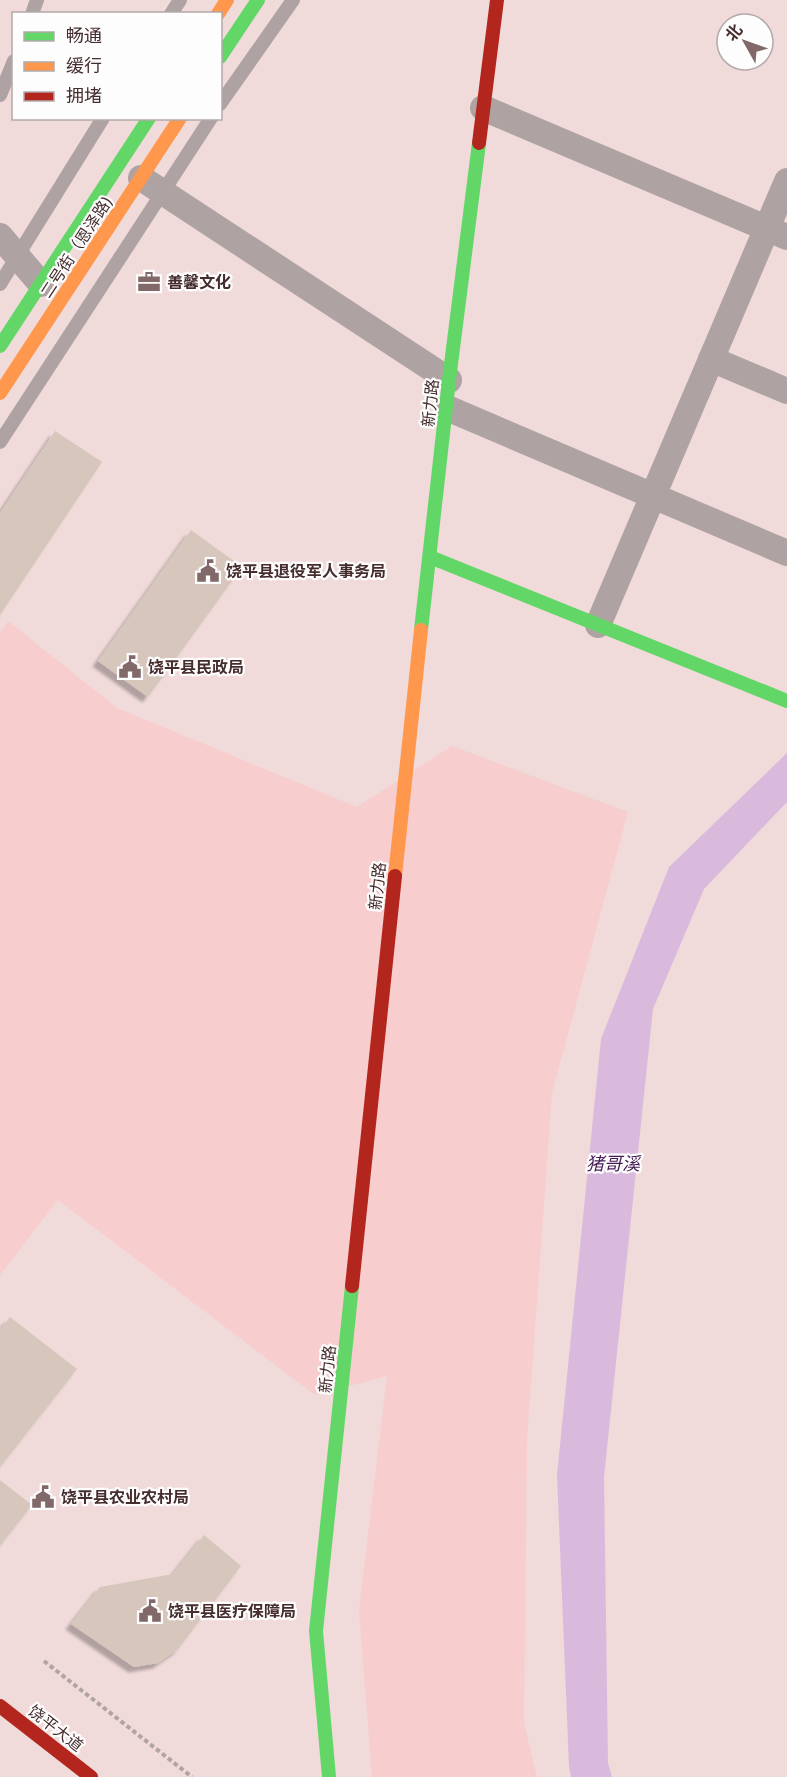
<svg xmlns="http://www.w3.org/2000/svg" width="787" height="1777" viewBox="0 0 787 1777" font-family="Cabin,'Noto Sans SC',sans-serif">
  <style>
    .built { fill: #f8cdce }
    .water { fill: #d9badd }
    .building { fill: #d7c6bc; filter: url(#shadow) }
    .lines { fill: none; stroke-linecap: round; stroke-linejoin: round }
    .path { stroke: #b2a4a4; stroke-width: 4; stroke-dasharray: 4.5 3; stroke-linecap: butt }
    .lane { stroke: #afa2a2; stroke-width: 14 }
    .street { stroke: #afa2a2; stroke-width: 26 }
    .fast { stroke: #63d668; stroke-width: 14 }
    .slow { stroke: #ff974d; stroke-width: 14 }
    .jam { stroke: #b3261e; stroke-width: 14 }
    .labels { text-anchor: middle; stroke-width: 4.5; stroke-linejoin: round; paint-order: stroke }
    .street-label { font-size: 16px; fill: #452c2d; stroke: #fdfdfd }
    .poi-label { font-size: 16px; font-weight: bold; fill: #452c2d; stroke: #fdfdfd; text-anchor: start }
    .water-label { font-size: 18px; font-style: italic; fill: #471b58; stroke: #fdfdfd }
  </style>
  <defs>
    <filter id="shadow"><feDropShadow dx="-5.5" dy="5.5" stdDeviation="1.5" flood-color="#0004"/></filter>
  </defs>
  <rect width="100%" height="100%" fill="#f0dada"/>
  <!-- built -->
  <polygon class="built" points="8,621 117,708 357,807 452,746 628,812 552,1093 527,1439 524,1723 537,1777 372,1777 359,1610 387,1376 315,1395 58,1200 0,1275 0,633"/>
  <!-- water -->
  <polygon class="water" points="787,753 787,802 704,889 653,1009 604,1477 608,1763 612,1777 571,1777 569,1766 557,1475 601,1039 669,867"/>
  <!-- building -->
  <g class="building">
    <polygon points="55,431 102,462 0,615 0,513"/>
    <polygon points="191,530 242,567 148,697 98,661"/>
    <polygon points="10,1317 77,1369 0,1467 0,1330"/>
    <polygon points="0,1480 32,1505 0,1546"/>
    <polygon points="204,1535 241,1566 178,1649 158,1663 134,1667 71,1624 100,1587 173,1574"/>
  </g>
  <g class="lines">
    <!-- path -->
    <polyline class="path" points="44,1661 192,1777"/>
    <!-- lane -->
    <g class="lane">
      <polyline points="32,14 37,0"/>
      <polyline points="171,14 180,0"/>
      <polyline points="0,95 14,61"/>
      <polyline points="220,104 293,0"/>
      <polyline points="0,284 103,118"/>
      <polyline points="0,442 211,118"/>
    </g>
    <!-- street -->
    <g class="street">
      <polyline points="483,108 787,237"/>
      <polyline points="141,178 449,380"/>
      <polyline points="0,236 41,284"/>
      <polyline points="711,359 787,391"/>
      <polyline points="447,408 787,553"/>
      <polyline points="598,625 787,181"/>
    </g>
    <!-- fast -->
    <g class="fast">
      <polyline points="220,57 258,0"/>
      <polyline points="0,346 149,118"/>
      <polyline points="430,557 787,701"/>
      <polyline points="421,630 449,380 479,143"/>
      <polyline points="329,1777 316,1631 352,1286"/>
    </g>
    <!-- slow -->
    <g class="slow">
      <polyline points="218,14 227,0"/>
      <polyline points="0,393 180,118"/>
      <polyline points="395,876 421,630"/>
    </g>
    <!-- jam -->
    <g class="jam">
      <polyline points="479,143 497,0"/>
      <polyline points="352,1286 395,876"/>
      <polyline points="0,1706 91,1777"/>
    </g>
  </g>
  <!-- icons -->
  <defs>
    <g id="office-bare" transform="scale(1.8)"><path d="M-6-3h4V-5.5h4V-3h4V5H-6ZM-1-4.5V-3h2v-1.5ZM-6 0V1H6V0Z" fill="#81696a" stroke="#fdfdfd" stroke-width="2.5" paint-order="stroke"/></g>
    <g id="civic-bare" transform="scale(1.8)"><path d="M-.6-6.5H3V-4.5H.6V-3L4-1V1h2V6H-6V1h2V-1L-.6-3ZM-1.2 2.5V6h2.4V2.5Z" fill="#81696a" stroke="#fdfdfd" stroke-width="2.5" paint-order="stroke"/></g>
  </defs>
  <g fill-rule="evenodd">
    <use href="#office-bare" x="149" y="282"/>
    <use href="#civic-bare" x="208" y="571"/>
    <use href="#civic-bare" x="130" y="667"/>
    <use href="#civic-bare" x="43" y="1497"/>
    <use href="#civic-bare" x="150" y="1611"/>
  </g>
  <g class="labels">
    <!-- street labels -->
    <g class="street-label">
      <text transform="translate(76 247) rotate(-57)" y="6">二号街（恩泽路)</text>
      <text transform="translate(430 403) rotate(-84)" y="6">新力路</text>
      <text transform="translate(377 886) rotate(-84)" y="6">新力路</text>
      <text transform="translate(327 1369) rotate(-84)" y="6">新力路</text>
      <text transform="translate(56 1728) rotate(38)" y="6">饶平大道</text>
    </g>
    <!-- poi labels -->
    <g class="poi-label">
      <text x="167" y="288">善馨文化</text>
      <text x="226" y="577">饶平县退役军人事务局</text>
      <text x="148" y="673">饶平县民政局</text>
      <text x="61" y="1503">饶平县农业农村局</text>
      <text x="168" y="1617">饶平县医疗保障局</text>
    </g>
    <!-- water labels -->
    <g class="water-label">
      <text x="613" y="1170">猪哥溪</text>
    </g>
  </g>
  <!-- legend -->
  <rect x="12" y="12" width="210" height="108" fill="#fdfdfd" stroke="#b3a9aa" stroke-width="1.5"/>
  <rect x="24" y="32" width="30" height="9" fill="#63d668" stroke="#b3a9aa" stroke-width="1.5"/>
  <text x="66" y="42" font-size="18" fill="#452c2d">畅通</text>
  <rect x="24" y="62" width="30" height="9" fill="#ff974d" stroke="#b3a9aa" stroke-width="1.5"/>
  <text x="66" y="72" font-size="18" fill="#452c2d">缓行</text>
  <rect x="24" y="92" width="30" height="9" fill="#b3261e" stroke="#b3a9aa" stroke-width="1.5"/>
  <text x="66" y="102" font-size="18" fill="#452c2d">拥堵</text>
  <!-- north arrow -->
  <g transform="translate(745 42) rotate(310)"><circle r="28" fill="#fdfdfd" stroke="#b3a9aa" stroke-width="1.5"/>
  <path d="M0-4.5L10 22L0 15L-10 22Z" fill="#81696a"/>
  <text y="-9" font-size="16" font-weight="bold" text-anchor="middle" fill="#452c2d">北</text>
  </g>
</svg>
